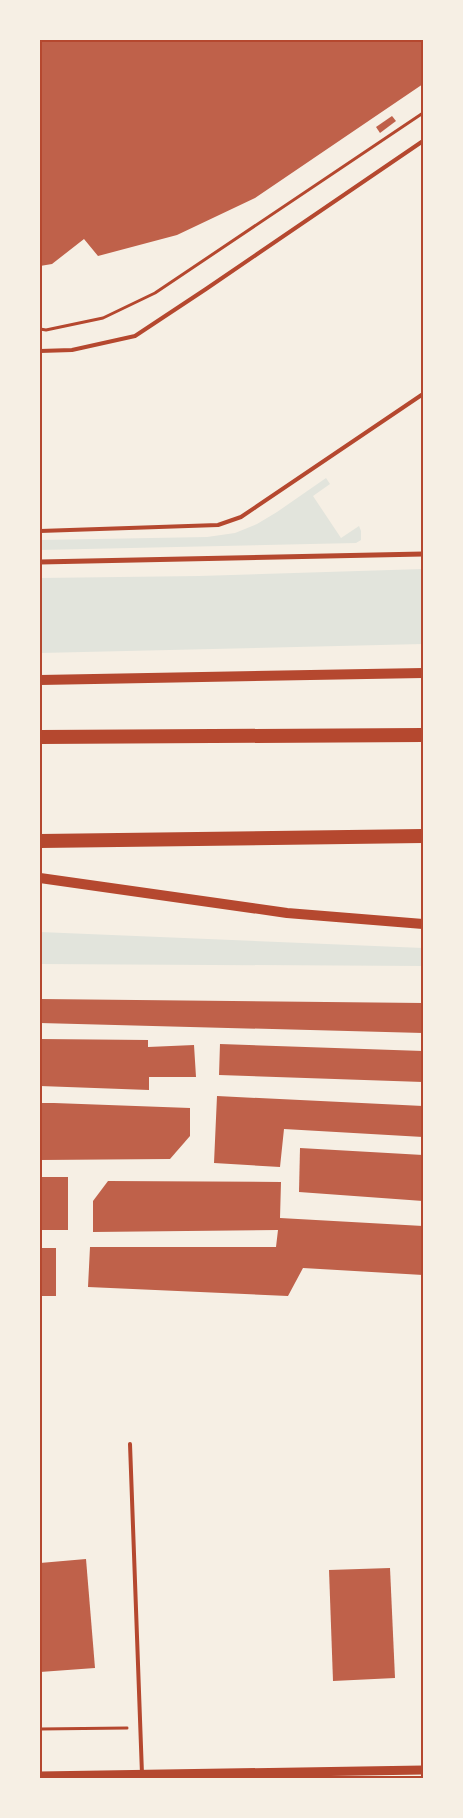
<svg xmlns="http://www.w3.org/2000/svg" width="463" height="1818" viewBox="0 0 463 1818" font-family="'IBM Plex Sans',sans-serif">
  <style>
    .green { fill: #e2e4dc }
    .building { fill: #bf614a }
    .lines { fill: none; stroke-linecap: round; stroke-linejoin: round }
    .path { stroke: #b5482f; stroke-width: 3 }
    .service { stroke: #b5482f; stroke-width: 4 }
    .minor { stroke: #b5482f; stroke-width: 5 }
    .tertiary { stroke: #b5482f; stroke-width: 9 }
    .secondary { stroke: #b5482f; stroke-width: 10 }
    .trunk { stroke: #b5482f; stroke-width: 14 }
    .neatline { fill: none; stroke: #b5482f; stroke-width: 2 }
  </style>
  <rect width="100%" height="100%" fill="#f6efe4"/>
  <!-- green -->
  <g class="green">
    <polygon points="326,478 330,484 313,496 341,538 359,526 361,531 361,540 356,543 40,550 40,540 207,537 235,533 257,524 277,512"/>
    <polygon points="423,569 423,644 40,653 40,578 199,576"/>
    <polygon points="40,932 423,948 423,966 40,964"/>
  </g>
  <!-- building -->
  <g class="building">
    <polygon points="40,40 423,40 423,84 255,198 177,235 98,256 84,239 52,264 40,266"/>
    <polygon points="392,116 396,121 380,133 376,127"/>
    <polygon points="40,999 423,1003 423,1033 40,1023"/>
    <polygon points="40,1039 148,1040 148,1047 194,1045 196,1077 149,1077 149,1090 40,1086"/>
    <polygon points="220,1044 423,1051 423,1082 219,1075"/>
    <polygon points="217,1096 423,1106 423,1137 284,1129 280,1167 214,1163"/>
    <polygon points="40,1103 54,1103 190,1108 190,1136 170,1159 40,1160"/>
    <polygon points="300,1148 423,1155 423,1201 299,1192"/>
    <rect x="40" y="1177" width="28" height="53"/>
    <polygon points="108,1181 281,1182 280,1218 423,1226 423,1275 303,1268 288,1296 88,1287 90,1247 276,1247 278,1230 93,1232 93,1201"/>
    <rect x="40" y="1248" width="16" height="48"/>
    <polygon points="86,1559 95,1668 40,1672 40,1563"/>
    <polygon points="390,1568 395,1678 333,1681 329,1570"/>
  </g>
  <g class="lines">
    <!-- path -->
    <g class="path">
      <polyline points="40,329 46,330 103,318 155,293 423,113"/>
      <polyline points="40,1729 127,1728"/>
    </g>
    <!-- service -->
    <g class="service">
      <polyline points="40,351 72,350 135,336 206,289 423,141"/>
      <polyline points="40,531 218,525 241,517 423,394"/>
      <polyline points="130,1444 142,1774"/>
    </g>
    <!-- minor -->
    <polyline class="minor" points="40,562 423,554"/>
    <!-- tertiary -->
    <polyline class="tertiary" points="40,1776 423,1770"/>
    <!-- secondary -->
    <g class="secondary">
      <polyline points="40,680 423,673"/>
      <polyline points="40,878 287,913 423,924"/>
    </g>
    <!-- trunk -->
    <g class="trunk">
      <polyline points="40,737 423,735"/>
      <polyline points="40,841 423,836"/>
    </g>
  </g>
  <!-- border -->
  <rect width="463" height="1818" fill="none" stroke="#f6efe4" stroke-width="82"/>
  <rect x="41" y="41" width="381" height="1736" class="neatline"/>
</svg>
